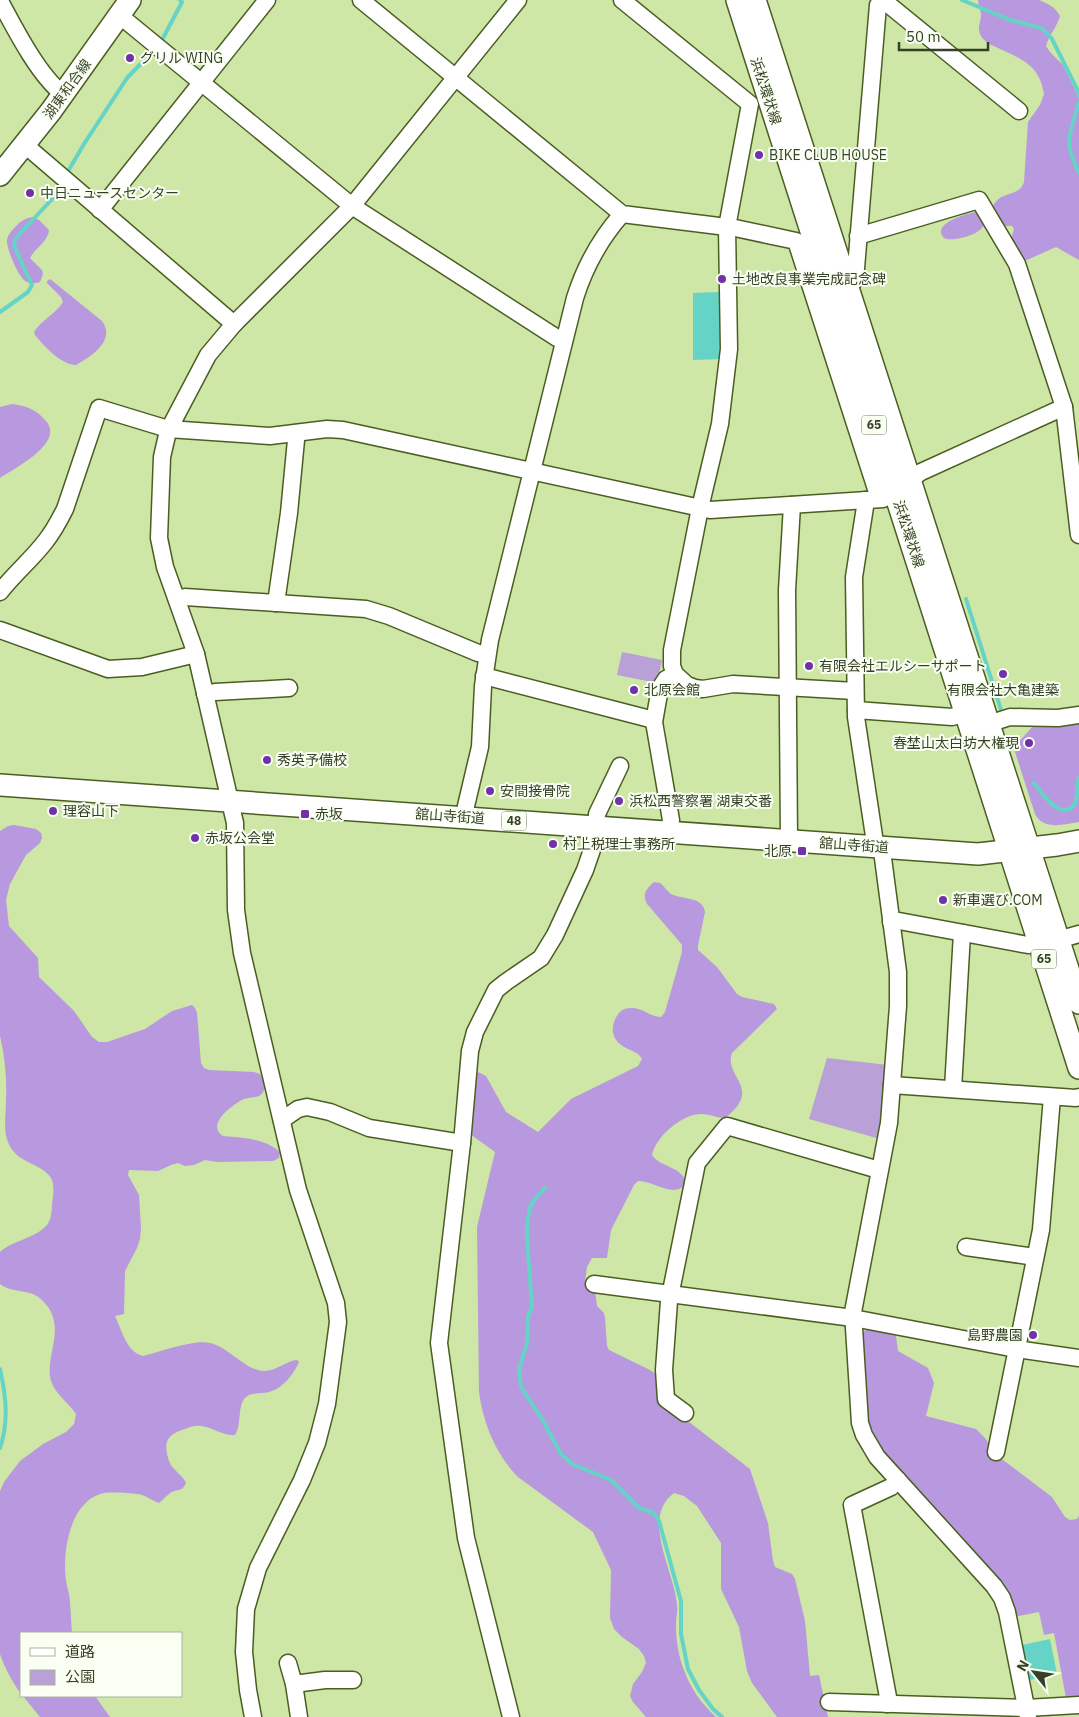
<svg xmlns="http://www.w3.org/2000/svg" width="1079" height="1717" viewBox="0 0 1079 1717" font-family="'IBM Plex Sans','Noto Sans JP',sans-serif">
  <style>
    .green { fill: #b9a0d7 }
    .forest { fill: #b898de }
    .water { fill: #65d4c6 }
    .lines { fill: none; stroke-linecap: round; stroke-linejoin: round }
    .stream { stroke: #65d4c6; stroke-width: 4 }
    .minor-casing { stroke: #4b5e22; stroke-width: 19 }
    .major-casing { stroke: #4b5e22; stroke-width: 24 }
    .minor { stroke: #fff; stroke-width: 16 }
    .major { stroke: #fff; stroke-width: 21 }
    .poi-dot { fill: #7132a7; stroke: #f9fff2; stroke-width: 2 }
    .labels { text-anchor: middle; stroke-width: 4; stroke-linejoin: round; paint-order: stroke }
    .shield { fill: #f9fff2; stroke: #707963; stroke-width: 1 }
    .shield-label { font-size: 12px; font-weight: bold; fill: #364026 }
    .poi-label { font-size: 14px; fill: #364026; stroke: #f9fff2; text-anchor: start }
    .street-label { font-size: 14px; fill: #364026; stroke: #f9fff2 }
  </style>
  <rect width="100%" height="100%" fill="#cee6a6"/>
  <!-- green -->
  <g class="green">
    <polygon points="622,652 662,660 657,683 617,675"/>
    <polygon points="827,1058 888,1065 880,1139 809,1119"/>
  </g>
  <!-- forest -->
  <g class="forest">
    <path d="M978,0H1039C1049,4 1055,7 1060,16C1057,27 1049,35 1046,46L1050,52L1063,65L1079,98V260L1056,247L1027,260H1022L1010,242L1014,229L1012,226H1004L992,210C997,189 1019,199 1024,182L1028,122L1040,105L1044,94C1039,63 1020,59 994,46C988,44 983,40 980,34C977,27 981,22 981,15C981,10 978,5 978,0Z"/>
    <path d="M977,212L983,216L985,223C983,227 981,230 977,232C972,236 948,243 943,237C932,223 968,213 977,212Z"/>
    <path d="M33,217L39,220L49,230C48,242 35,248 30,258L42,270L43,274L40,282C34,284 29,284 24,280C18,275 6,248 7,240C8,234 12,231 15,227C21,221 25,218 33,217Z"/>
    <path d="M50,279L102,321C116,340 92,356 76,365C60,364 45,347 35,335L34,332C41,320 56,314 63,302L61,297L47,283V281Z"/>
    <path d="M12,404C26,406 36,409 46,421C65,443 15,468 0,478V407Z"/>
    <path d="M1079,720V822C1064,824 1044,831 1035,814L1015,752L1016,745L1034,725Z"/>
    <path d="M14,825L36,829L41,833L42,838L40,843L26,855L10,884L6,900L9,926L38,958L39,977L74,1011L92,1037L99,1042H107L145,1029L172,1011L192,1005L195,1008L197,1013L201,1063L204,1068L209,1070L254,1072L260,1074L266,1083C265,1088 264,1093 259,1096C254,1098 249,1097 244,1099C233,1104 205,1125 223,1136C243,1138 264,1138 280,1152L279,1158L273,1161L217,1162L205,1160L194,1165L185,1166L178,1163L171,1165L158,1171L129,1170L128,1175L139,1195L141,1228L140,1239L137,1248L125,1271L124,1314L115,1316C122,1330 126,1352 143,1356C159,1352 195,1339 210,1343C229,1347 244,1370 264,1371C277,1371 285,1361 297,1360L299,1362C294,1374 282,1389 269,1392C262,1394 252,1392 246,1397C237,1404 242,1425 235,1435C223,1436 212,1427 201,1426C195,1425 190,1427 185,1429C166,1435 163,1442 169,1461C172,1470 182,1474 186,1483C182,1493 176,1488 169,1494C165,1497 163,1500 159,1503C153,1501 148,1497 142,1495C134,1493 112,1492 104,1493C70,1500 62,1552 66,1580C67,1588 70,1595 70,1603C71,1613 71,1623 72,1633H21V1694C12,1681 5,1669 0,1654V1491L4,1482L20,1461L43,1444L66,1432L74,1424L76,1414C68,1402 56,1395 51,1381C44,1355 69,1326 42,1300C30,1288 13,1294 0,1284V1252C13,1240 34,1239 46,1226C51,1221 52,1211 52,1205C53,1197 55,1185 51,1178C42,1163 15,1163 8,1142C3,1130 6,1114 6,1101C7,1080 5,1057 0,1036V831L8,826Z"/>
    <path d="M654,882L660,883C664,886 667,891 671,894C682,900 703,896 705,912L698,945V950L717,967L737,994L742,997L774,1004L777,1009L732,1053C723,1077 764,1088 725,1118C717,1118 710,1114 702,1114C683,1113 655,1137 652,1155C661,1168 682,1166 686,1183C675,1200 653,1180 638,1181L634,1185L611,1230L607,1258H592L587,1267L585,1282L595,1290L597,1306L604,1313L605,1318L607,1346L609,1350L650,1370L658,1376L667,1405L750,1469L768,1523L773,1561L775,1567L792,1574L795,1579L805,1621L810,1676L819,1675L828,1717H777L752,1683L747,1671L739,1627L721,1589V1543L697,1506L684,1496L674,1493C640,1518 675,1572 677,1605C678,1611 676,1618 676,1624C676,1640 678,1655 684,1670C690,1688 702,1704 716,1717H646L633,1702L630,1696L633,1684L642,1672L646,1663L644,1656L639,1649L622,1637L614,1629L610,1618L611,1570L593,1532L518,1477C496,1455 483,1423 479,1392L477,1227L495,1152L470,1134L475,1075L478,1072L486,1076L506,1112L538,1132L571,1099L638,1066L642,1059C637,1050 628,1051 620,1044C610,1036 611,1023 619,1013C622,1009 627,1008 633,1008C643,1008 650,1017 661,1017L665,1012L682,952V945L678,940L647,904C642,894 646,889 654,882Z"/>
    <polygon points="867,1329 893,1332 896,1336 898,1351 928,1368 934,1383 926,1416 976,1429 986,1439 991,1449 999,1457 1052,1497 1065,1517 1070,1520 1077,1519 1079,1516 1079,1701 1070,1701 1066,1698 1054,1633 1044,1635 1039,1612 1014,1617 882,1453 866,1421 862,1333"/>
    <polygon points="23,1696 95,1696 110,1717 40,1717"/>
  </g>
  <!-- water -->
  <g class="water">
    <polygon points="721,292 721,359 693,360 693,293"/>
    <polygon points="1050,1639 1057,1674 1029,1680 1022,1645"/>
  </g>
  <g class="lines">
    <!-- stream -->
    <g class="stream">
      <polyline points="962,0 1010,20 1041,28 1047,33 1052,39 1078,91 1079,96"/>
      <polyline points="161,42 182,2 180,0"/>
      <path d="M1079,102C1070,137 1062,138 1079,173"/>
      <polyline points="67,173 84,144 127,78 154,50"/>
      <polyline points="0,312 28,292 32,285 14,246 15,239 54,197 61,184"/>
      <polyline points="966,599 1002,713"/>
      <path d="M1034,783C1041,792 1061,822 1074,805C1079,798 1076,785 1079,777"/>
      <polyline points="545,1188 534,1200 530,1207 527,1223 527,1238 532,1306 528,1317 527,1343 519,1369 521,1387 542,1419 561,1454 572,1464 611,1480 639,1508 654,1513 659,1521 681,1601 681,1634 688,1669 699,1690 713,1709 722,1717"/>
      <path d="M0,1369C6,1396 9,1421 0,1448"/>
    </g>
    <!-- minor casing -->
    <g class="minor-casing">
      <g id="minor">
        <polyline points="361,0 622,214 735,228 796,241 877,492 877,499"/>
        <polyline points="622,0 750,104 727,227 729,349 720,424 700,508 672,650 672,666 675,674 687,685 695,688 703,689 733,684 855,691"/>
        <polyline points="883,0 1019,111"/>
        <path d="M0,1C15,29 39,76 63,94"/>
        <polyline points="119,15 352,206 557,338 564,340"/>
        <polyline points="25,145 234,324"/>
        <polyline points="100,210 267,0"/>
        <polyline points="858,236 979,200 1017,264 1064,407 1079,535"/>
        <polyline points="839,285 855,280 878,5 882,0"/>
        <polyline points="865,500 865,507 854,577 856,717 874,836 873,846"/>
        <path d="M0,592C14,574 31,560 45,542C53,532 59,521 65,509L99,408L168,429L270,436L327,429L343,430L710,510L883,499L921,472L1064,407"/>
        <polyline points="177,600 185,597 366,609 389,616 478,653 487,654"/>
        <polyline points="276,603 289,513 296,440 296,433"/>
        <polyline points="0,630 108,669 142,667 196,654"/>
        <polyline points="484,676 654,720"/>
        <polyline points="205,694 215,692 289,688"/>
        <polyline points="856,710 952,717 965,713"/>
        <polyline points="988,724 1010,717 1058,718 1079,715"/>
        <path d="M465,818L466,806L480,747L483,686L490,640L575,298C585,266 600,239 622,214"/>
        <polyline points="669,832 671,820 654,722 660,688 666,679 675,674"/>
        <polyline points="789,840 787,590 792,505"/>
        <polyline points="884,847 883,858 898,972 898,1006 889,1123 853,1312 860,1423 864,1435 877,1457 994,1586 1002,1598 1007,1612 1028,1717"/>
        <polyline points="891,922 899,921 1028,945 1038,941"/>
        <polyline points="1058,940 1079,934"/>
        <polyline points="892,1085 1076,1098 1079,1097"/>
        <polyline points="953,1089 962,933"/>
        <polyline points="282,1120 298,1109 307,1107 330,1112 369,1128 462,1143"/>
        <polyline points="966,1247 1035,1257"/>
        <polyline points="594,1284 853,1318 1016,1349 1079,1358"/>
        <polyline points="685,1413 666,1399 664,1370 669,1301 697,1163 727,1126 879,1170"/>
        <polyline points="996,1452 1041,1230 1052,1097"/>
        <polyline points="288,1663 294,1684 299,1717"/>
        <polyline points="294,1684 325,1680 353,1680"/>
        <polyline points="829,1702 1026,1708 1079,1705"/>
        <polyline points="887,1704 888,1697 852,1505 891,1487 898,1480"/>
        <polyline points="253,1717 248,1690 244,1652 246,1609 258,1568 302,1480 317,1443 327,1404 338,1322 336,1303 298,1190 242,953 236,910 235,823 196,654 165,567 159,538 162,457 168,431 208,355 234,324 352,206 518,0"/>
        <polyline points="511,1717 466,1538 439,1343 462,1143 470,1051 475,1032 496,990 506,982 541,958 555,935 585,870 595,841 597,814 620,766"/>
      </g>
    </g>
    <!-- major casing -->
    <g class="major-casing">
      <g id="major">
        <polyline points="737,0 1079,1068"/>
        <polyline points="755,0 1079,1003"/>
        <polyline points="0,175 51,111 130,0"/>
        <polyline points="0,785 978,854 1057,845 1079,841"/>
      </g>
    </g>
    <!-- minor -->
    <use href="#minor" class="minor"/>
    <!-- major -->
    <use href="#major" class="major"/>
  </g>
  <!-- markers -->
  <g class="poi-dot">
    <circle cx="130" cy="58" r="5"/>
    <circle cx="759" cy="155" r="5"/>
    <circle cx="30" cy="193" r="5"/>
    <circle cx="722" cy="279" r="5"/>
    <circle cx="809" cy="666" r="5"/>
    <circle cx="1003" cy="674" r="5"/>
    <circle cx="634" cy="690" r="5"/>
    <circle cx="1029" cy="743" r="5"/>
    <circle cx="267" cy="760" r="5"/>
    <circle cx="490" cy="791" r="5"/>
    <circle cx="619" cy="801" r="5"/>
    <circle cx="53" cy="811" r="5"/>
    <rect x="300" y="809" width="10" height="10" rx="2.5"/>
    <circle cx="195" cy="838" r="5"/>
    <circle cx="553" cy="844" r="5"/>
    <rect x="797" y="846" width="10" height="10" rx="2.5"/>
    <circle cx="943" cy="900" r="5"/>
    <circle cx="1033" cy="1335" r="5"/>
  </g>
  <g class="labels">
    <!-- shield labels -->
    <g class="shield">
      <rect x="861.5" y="415.5" width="25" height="19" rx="4"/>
      <rect x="501.5" y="811.5" width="25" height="19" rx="4"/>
      <rect x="1031.5" y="949.5" width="25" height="19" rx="4"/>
    </g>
    <g class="shield-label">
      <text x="874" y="429">65</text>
      <text x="514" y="825">48</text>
      <text x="1044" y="963">65</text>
    </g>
    <!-- poi labels -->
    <g class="poi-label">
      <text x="140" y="63">グリル WING</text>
      <text x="769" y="160">BIKE CLUB HOUSE</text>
      <text x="40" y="198">中日ニュースセンター</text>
      <text x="732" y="284">土地改良事業完成記念碑</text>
      <text x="819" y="671">有限会社エルシーサポート</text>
      <text x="644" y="695">北原会館</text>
      <text x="1003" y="695" text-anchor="middle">有限会社大亀建築</text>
      <text x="1019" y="748" text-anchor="end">春埜山太白坊大権現</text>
      <text x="277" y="765">秀英予備校</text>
      <text x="500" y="796">安間接骨院</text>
      <text x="629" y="806">浜松西警察署 湖東交番</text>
      <text x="63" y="816">理容山下</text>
      <text x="315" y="819">赤坂</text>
      <text x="205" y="843">赤坂公会堂</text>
      <text x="563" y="849">村上税理士事務所</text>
      <text x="792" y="856" text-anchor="end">北原</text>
      <text x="953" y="905">新車選び.COM</text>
      <text x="1023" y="1340" text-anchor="end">島野農園</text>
    </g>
    <!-- street labels -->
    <g class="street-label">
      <text transform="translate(67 89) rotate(-54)" y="5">湖東和合線</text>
      <text transform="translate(766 91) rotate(72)" y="5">浜松環状線</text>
      <text transform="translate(909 534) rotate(72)" y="5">浜松環状線</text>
      <text transform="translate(450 816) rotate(4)" y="5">舘山寺街道</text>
      <text transform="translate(854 845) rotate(4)" y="5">舘山寺街道</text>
    </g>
  </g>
  <!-- legend -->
  <rect x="20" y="1632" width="162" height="65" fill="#f9fff2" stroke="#abb3a0"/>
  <rect x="30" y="1648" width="25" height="8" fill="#ffffff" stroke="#abb3a0"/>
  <text x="65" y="1657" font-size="15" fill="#364026">道路</text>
  <rect x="30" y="1670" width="25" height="15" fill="#b9a0d7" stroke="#abb3a0"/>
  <text x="65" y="1682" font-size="15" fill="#364026">公園</text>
  <!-- north arrow -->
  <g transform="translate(1034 1672) rotate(300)" stroke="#f9fff2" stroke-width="4" paint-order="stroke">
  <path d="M0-4L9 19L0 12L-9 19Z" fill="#364026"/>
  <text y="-8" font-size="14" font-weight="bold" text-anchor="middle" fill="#364026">N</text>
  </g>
  <!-- scale -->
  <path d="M899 42v8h89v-8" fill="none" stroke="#364026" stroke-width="2.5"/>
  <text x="906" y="42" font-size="15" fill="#364026" stroke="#f9fff2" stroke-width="4" paint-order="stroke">50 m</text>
</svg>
